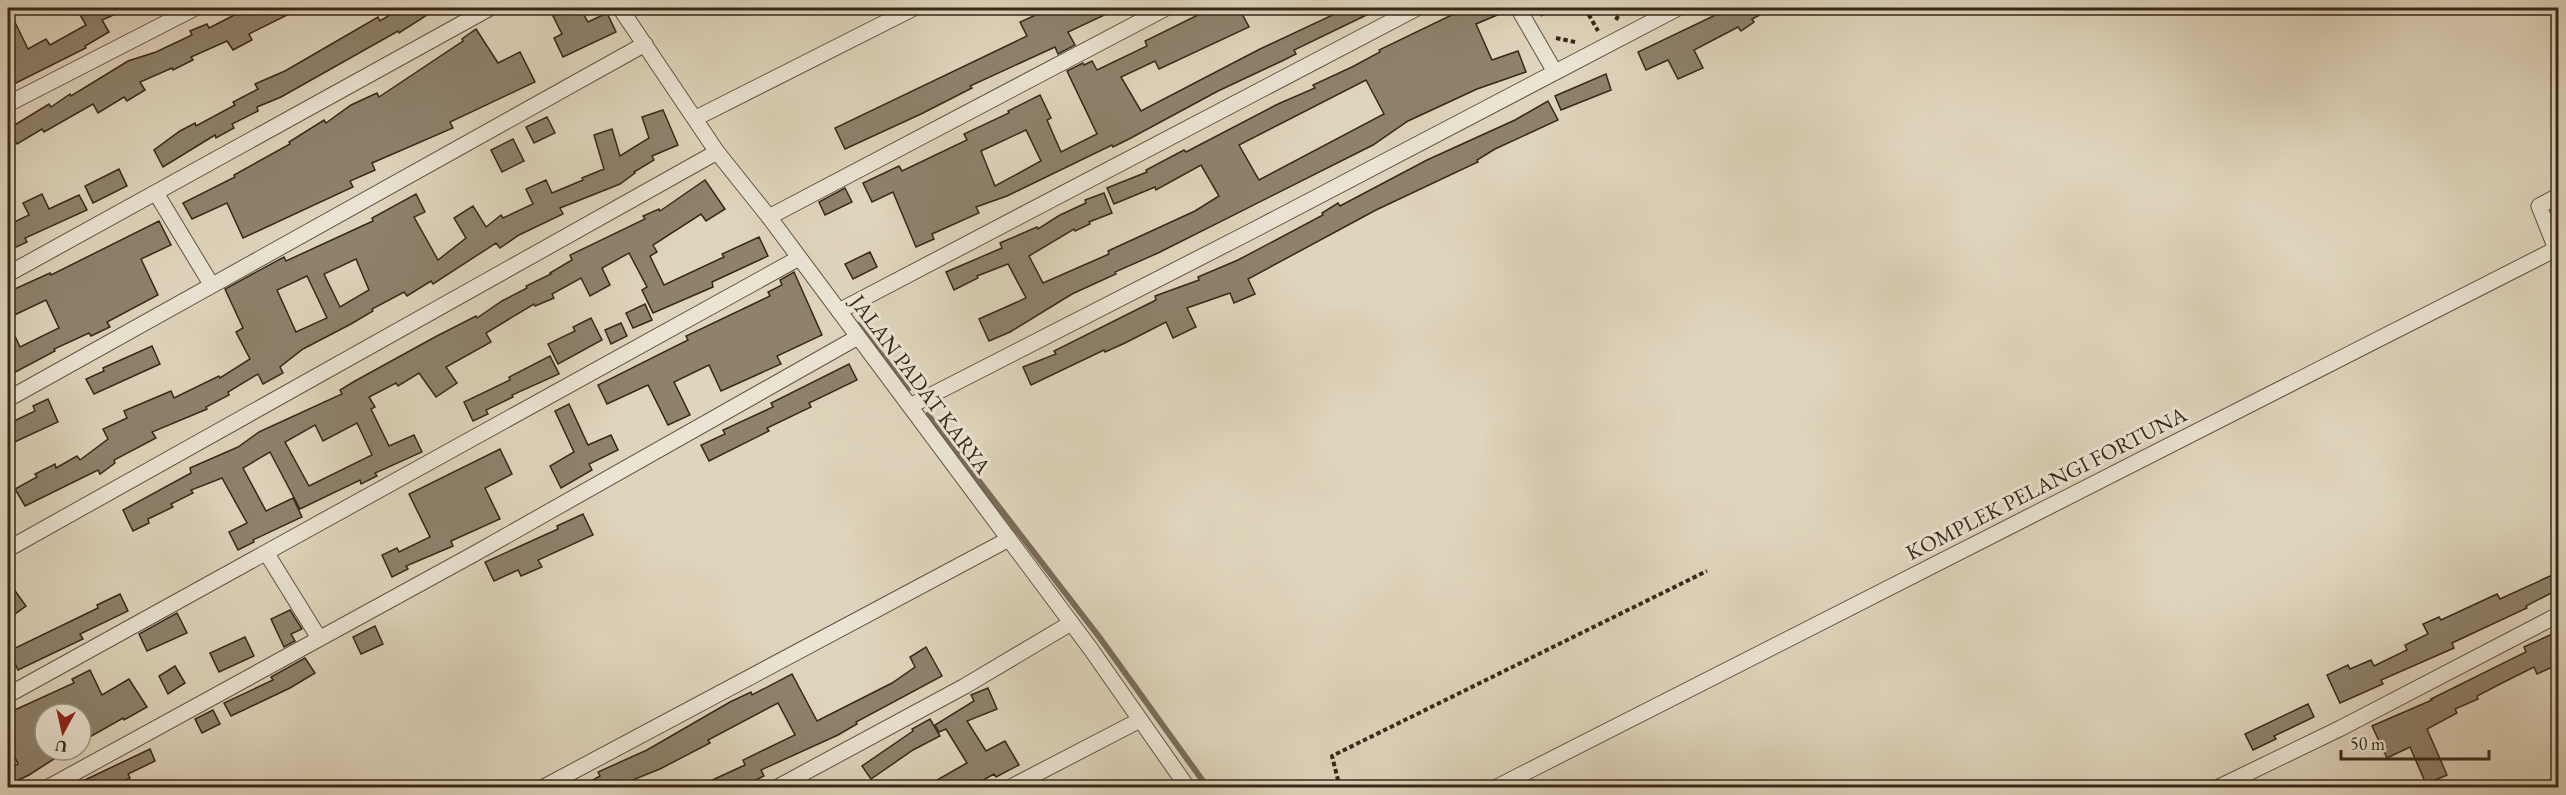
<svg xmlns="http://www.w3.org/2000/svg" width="2566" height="795" viewBox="0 0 2566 795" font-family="'EB Garamond',serif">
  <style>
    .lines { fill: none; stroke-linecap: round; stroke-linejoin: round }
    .stream { stroke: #796c59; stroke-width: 6 }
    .building { fill: #8e826d; stroke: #362818; stroke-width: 1.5; fill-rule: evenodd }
    .street-casing { stroke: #605341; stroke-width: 17 }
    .path { stroke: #362818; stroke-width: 4; stroke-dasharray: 4.5 3; stroke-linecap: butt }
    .street { stroke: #eae4d3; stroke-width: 15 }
    .labels { text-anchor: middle; stroke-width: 6; stroke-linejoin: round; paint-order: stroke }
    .street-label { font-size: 22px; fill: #362818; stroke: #eae4d3 }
  </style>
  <rect width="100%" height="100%" fill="#dfd5bc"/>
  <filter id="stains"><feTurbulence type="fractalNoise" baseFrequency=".00333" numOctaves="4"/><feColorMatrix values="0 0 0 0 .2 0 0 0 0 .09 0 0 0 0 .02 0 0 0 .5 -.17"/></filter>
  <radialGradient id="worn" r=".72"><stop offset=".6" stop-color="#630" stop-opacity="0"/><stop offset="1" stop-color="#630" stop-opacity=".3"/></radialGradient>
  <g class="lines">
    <!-- stream -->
    <g class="stream">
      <polyline points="858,325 908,389"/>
      <polyline points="928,415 1100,638 1208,788"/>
    </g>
  </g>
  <!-- building -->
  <g class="building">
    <polygon points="8,8 28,49 46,39 50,45 86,25 76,8 129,8 102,20 109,32 85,46 86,48 14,84 8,71"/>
    <polygon points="248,8 301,8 249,34 252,40 233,50 227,41 191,57 193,60 173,70 172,68 140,82 145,90 127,101 124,97 98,113 93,104 44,132 42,129 17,144 8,129 49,104 51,107 70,94 71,96 128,61 156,52 192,35 190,31 207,24 209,28"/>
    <polygon points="401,8 438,8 399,33 398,31 281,97 257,107 258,111 232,124 234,128 216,138 215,135 163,167 154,150 180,131 195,123 196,126 235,105 233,102 258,89 255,84 285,71 378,17 380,21"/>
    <polygon points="549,8 580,8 588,22 607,13 616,32 563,57 554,38 562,34"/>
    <polygon points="1051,8 1119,8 1068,32 1075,45 1058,54 1055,47 970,86 972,88 921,114 845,149 835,128 1027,36 1020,22"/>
    <path d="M1212,8H1239L1249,27L1159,69L1155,61L1121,77L1141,111L1260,49L1337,13L1334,8H1381L1294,50L1296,54L1282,61L1218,91L1129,139L1113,147L1112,145L1007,196L976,207L979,213L932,234L934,239L916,247L893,192L872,202L863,183L899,166L902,171L967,140L964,134L1009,113L1008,111L1040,95L1051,118L1047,120L1061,152L1097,134L1067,71L1083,63L1084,65L1092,61L1097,70L1147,46L1145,41ZM1026,130L1041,161L995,186L981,151Z"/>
    <path d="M1466,8H1508L1509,10L1476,24L1492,60L1518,51L1526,72L1477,89L1408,121L1373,145L1158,253L1115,272L1116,274L1072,294L1010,332L989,341L979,319L1026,298L1008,264L977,276L978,278L954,290L946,272L1002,248L1000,243L1037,227L1038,229L1060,215L1086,203L1085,200L1104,193L1112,213L1089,222L1090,224L1075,231L1074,229L1029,256L1043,283L1109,254L1108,251L1195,211L1219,196L1201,165L1156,190L1155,187L1114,204L1107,188L1147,172L1146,170L1184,150L1186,152L1278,104L1315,88L1313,85L1352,67L1380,52L1379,50ZM1366,80L1384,114L1259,180L1239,145Z"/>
    <polygon points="1730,8 1773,8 1752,19 1754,22 1741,31 1738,27 1694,50 1703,68 1678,79 1668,60 1646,70 1638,52"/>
    <polygon points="476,29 498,63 520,52 535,82 450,122 453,128 372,163 375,170 350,181 353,187 243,238 227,203 192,219 183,203 235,177 234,175 290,144 289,142 324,120 326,123 351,105 377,93 379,97 463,41 462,39"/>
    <polygon points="1606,74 1611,90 1561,110 1555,96"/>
    <polygon points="1548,101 1558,120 1495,149 1477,160 1478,162 1376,210 1248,279 1255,294 1234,303 1230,293 1187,308 1196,327 1173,338 1166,322 1125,343 1105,352 1104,350 1031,385 1023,367 1056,354 1054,351 1156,300 1155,296 1199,280 1198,277 1238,260 1323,215 1322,213 1338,203 1340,206 1427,160 1515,120"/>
    <path d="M663,110L678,145L652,156L654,160L634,172L635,173L620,184L560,208L563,214L519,235L500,248L496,243L433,284L431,281L407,296L404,292L372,309L373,311L351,324L303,349L280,367L283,373L263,384L258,374L228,392L229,395L206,407L207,409L152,432L156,438L114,460L115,463L100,474L98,470L25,506L15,489L37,477L35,474L55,464L56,468L77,456L80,460L108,439L103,429L127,418L124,411L171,391L174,398L219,376L220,378L250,359L236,332L243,328L225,289L284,257L286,261L373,221L372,218L416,194L425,212L414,217L438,260L466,238L454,218L473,206L486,227L501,215L503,218L533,204L526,189L546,180L552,193L583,180L582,178L604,169L594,135L612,129L620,156L649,138L642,117ZM356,259L369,290L340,307L324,274ZM307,276L327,318L296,332L277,290Z"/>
    <polygon points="547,117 555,133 534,143 526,127"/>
    <polygon points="513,139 524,161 502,172 491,150"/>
    <polygon points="119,169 127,186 93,203 85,186"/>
    <path d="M705,180L725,209L706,221L701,214L653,245L657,252L650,256L664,285L724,257L722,254L759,237L768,256L712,282L713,287L653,313L642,290L647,287L629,253L602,268L610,285L590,296L581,278L552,294L554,298L535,306L534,304L486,333L491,342L446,367L457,383L436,397L419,373L398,386L396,383L369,397L375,407L371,409L389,446L414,435L422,452L375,473L377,476L361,484L360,480L300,509L270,452L243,468L266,511L293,498L302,517L253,540L254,542L238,550L229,532L247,523L222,478L191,490L193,493L171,504L173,507L148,519L149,523L133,531L123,510L191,473L190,468L238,447L259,432L342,394L340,390L355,381L435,337L476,316L477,318L502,301L527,288L526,286L551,274L550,273L572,260L570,255L645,219L643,216L659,209L660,211ZM357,423L372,455L309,486L285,442L315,425L323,441Z"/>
    <polygon points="845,188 852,202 825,215 819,202"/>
    <polygon points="42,194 49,209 79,195 87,210 25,238 27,242 12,249 8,240 8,225 29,215 23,203"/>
    <polygon points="159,221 171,245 141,259 158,295 107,322 110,327 91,336 89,333 54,349 55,351 8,376 8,321 20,347 59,328 46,300 8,318 8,292 50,273 51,275"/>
    <polygon points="870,252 877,267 853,279 845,264"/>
    <polygon points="794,272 822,335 777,356 781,364 721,391 709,365 674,382 690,415 668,425 648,385 607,404 598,385 688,340 686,336 770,296 768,292 782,285 780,280"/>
    <polygon points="645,304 652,320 633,328 626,313"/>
    <polygon points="591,318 602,340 558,364 548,344 575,331 573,327"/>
    <polygon points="621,323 627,336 611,344 605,330"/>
    <polygon points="152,346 160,364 94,394 86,379 104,371 103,368"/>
    <polygon points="550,356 559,374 512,395 513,397 486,410 488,414 473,421 464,402 510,380 509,377"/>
    <polygon points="849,364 857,380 809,403 811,407 767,428 769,431 709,461 701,445 725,434 723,430 773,407 771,403"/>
    <polygon points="48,399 58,422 8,445 8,424 35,411 33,406"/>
    <polygon points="569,404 588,445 611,435 618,450 589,464 592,470 561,488 550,466 574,452 555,411"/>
    <polygon points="500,449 512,474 485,488 500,519 451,541 453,546 406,566 408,569 392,577 382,555 397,548 399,552 430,537 409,494"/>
    <polygon points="583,514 593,535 538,560 542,567 521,576 518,570 494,581 485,562 558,529 557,526"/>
    <polygon points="2559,572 2559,589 2526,606 2527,608 2452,643 2454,648 2381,680 2383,684 2340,703 2327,675 2348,665 2350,669 2371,660 2374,666 2407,650 2405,645 2428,634 2423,624 2439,617 2441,620 2497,594 2500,599"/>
    <polygon points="8,581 26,606 8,619"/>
    <polygon points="120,594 128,611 80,634 83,639 18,670 9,651 98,608 97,605"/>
    <polygon points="290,610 302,629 291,634 295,641 284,647 271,619"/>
    <polygon points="177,613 187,633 147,651 139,634"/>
    <polygon points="375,626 383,644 361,654 353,637"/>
    <polygon points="2559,631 2559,664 2537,674 2534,667 2504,682 2477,696 2478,699 2455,709 2457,713 2427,729 2447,775 2426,784 2410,747 2387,758 2372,726 2432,700 2431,699 2526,652 2524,647"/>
    <polygon points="245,637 254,656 219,672 210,653"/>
    <polygon points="926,647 942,676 856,722 857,724 838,735 761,770 764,776 740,788 695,788 745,765 743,760 795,735 778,703 708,740 710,743 660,769 625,783 628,788 579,788 600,776 598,772 647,750 730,702 751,692 752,695 792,674 817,721 892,683 915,667 910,657"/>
    <polygon points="305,658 315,673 290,688 231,716 224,703 273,680 271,677"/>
    <polygon points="175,666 185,683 168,694 159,676"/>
    <polygon points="90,670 102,695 129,679 147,707 124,720 123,718 81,742 81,714 45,714 45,750 68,750 29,775 8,785 8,769 18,764 8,742 8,713 74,683 72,679"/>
    <polygon points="988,688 997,709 967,721 986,751 1005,741 1019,765 996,777 994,774 969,788 923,788 967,763 946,729 939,732 935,725 974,701 971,695"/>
    <polygon points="2308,704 2314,717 2274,736 2276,739 2253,750 2245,734"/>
    <polygon points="213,710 220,724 202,733 195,719"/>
    <polygon points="930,719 940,736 913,750 871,779 862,766 913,731 912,729"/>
    <polygon points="150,749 155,761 128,774 130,778 110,788 68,788"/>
  </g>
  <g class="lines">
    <!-- street casing -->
    <g class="street-casing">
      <g id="street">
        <polyline points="620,8 717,152 769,217 1090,648 1188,788"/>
        <polyline points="1518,8 1555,72"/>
        <polyline points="8,104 195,8"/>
        <polyline points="696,118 914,8"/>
        <polyline points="156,193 211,284"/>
        <polyline points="769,217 1166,8"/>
        <polyline points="8,274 490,8"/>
        <polyline points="839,311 1417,8"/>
        <polyline points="8,399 645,44"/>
        <polyline points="910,406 1248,233 1678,8"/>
        <polyline points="8,549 717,152"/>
        <polyline points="267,554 319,638"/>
        <polyline points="8,695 799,258"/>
        <polyline points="47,788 474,554 858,337"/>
        <polyline points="542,788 1009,539"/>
        <polyline points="776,788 965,686 1071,623"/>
        <polyline points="1009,788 1140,720"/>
        <polyline points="1495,788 2556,249 2539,206 2558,196"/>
        <polyline points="2217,788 2341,728 2558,615"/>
      </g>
    </g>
    <!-- path -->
    <g class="path">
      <polyline points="1585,8 1598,31"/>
      <polyline points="1540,15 1553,8"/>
      <polyline points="1616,20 1622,8"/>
      <polyline points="1556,38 1575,42"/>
      <polyline points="1340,788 1332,756 1707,571"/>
    </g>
    <!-- street -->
    <use href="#street" class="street"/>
  </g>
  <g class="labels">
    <!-- street labels -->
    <g class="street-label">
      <text transform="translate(921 384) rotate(53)" y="8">JALAN PADAT KARYA</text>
      <text transform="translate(2046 483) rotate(-27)" y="8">KOMPLEK PELANGI FORTUNA</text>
    </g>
  </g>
  <!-- margin -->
  <rect width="2566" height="795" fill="none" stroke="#dfd5bc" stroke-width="30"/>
  <rect x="9" y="9" width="2548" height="777" fill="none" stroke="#362818" stroke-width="3"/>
  <rect x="15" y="15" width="2536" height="765" fill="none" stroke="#362818" stroke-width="1.5"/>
  <!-- north arrow -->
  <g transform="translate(63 732) rotate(188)"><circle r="28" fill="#eae4d3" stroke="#a29988" stroke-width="1.5"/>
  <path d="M0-4.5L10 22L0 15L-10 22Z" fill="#8f2418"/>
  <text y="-9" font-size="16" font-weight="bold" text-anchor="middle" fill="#362818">U</text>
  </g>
  <!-- scale -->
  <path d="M2341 750v9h148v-9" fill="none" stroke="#362818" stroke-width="3"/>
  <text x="2350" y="750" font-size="18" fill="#362818" stroke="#eae4d3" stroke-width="4.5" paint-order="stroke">50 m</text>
  <rect width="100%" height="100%" filter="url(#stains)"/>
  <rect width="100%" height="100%" fill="url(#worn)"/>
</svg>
